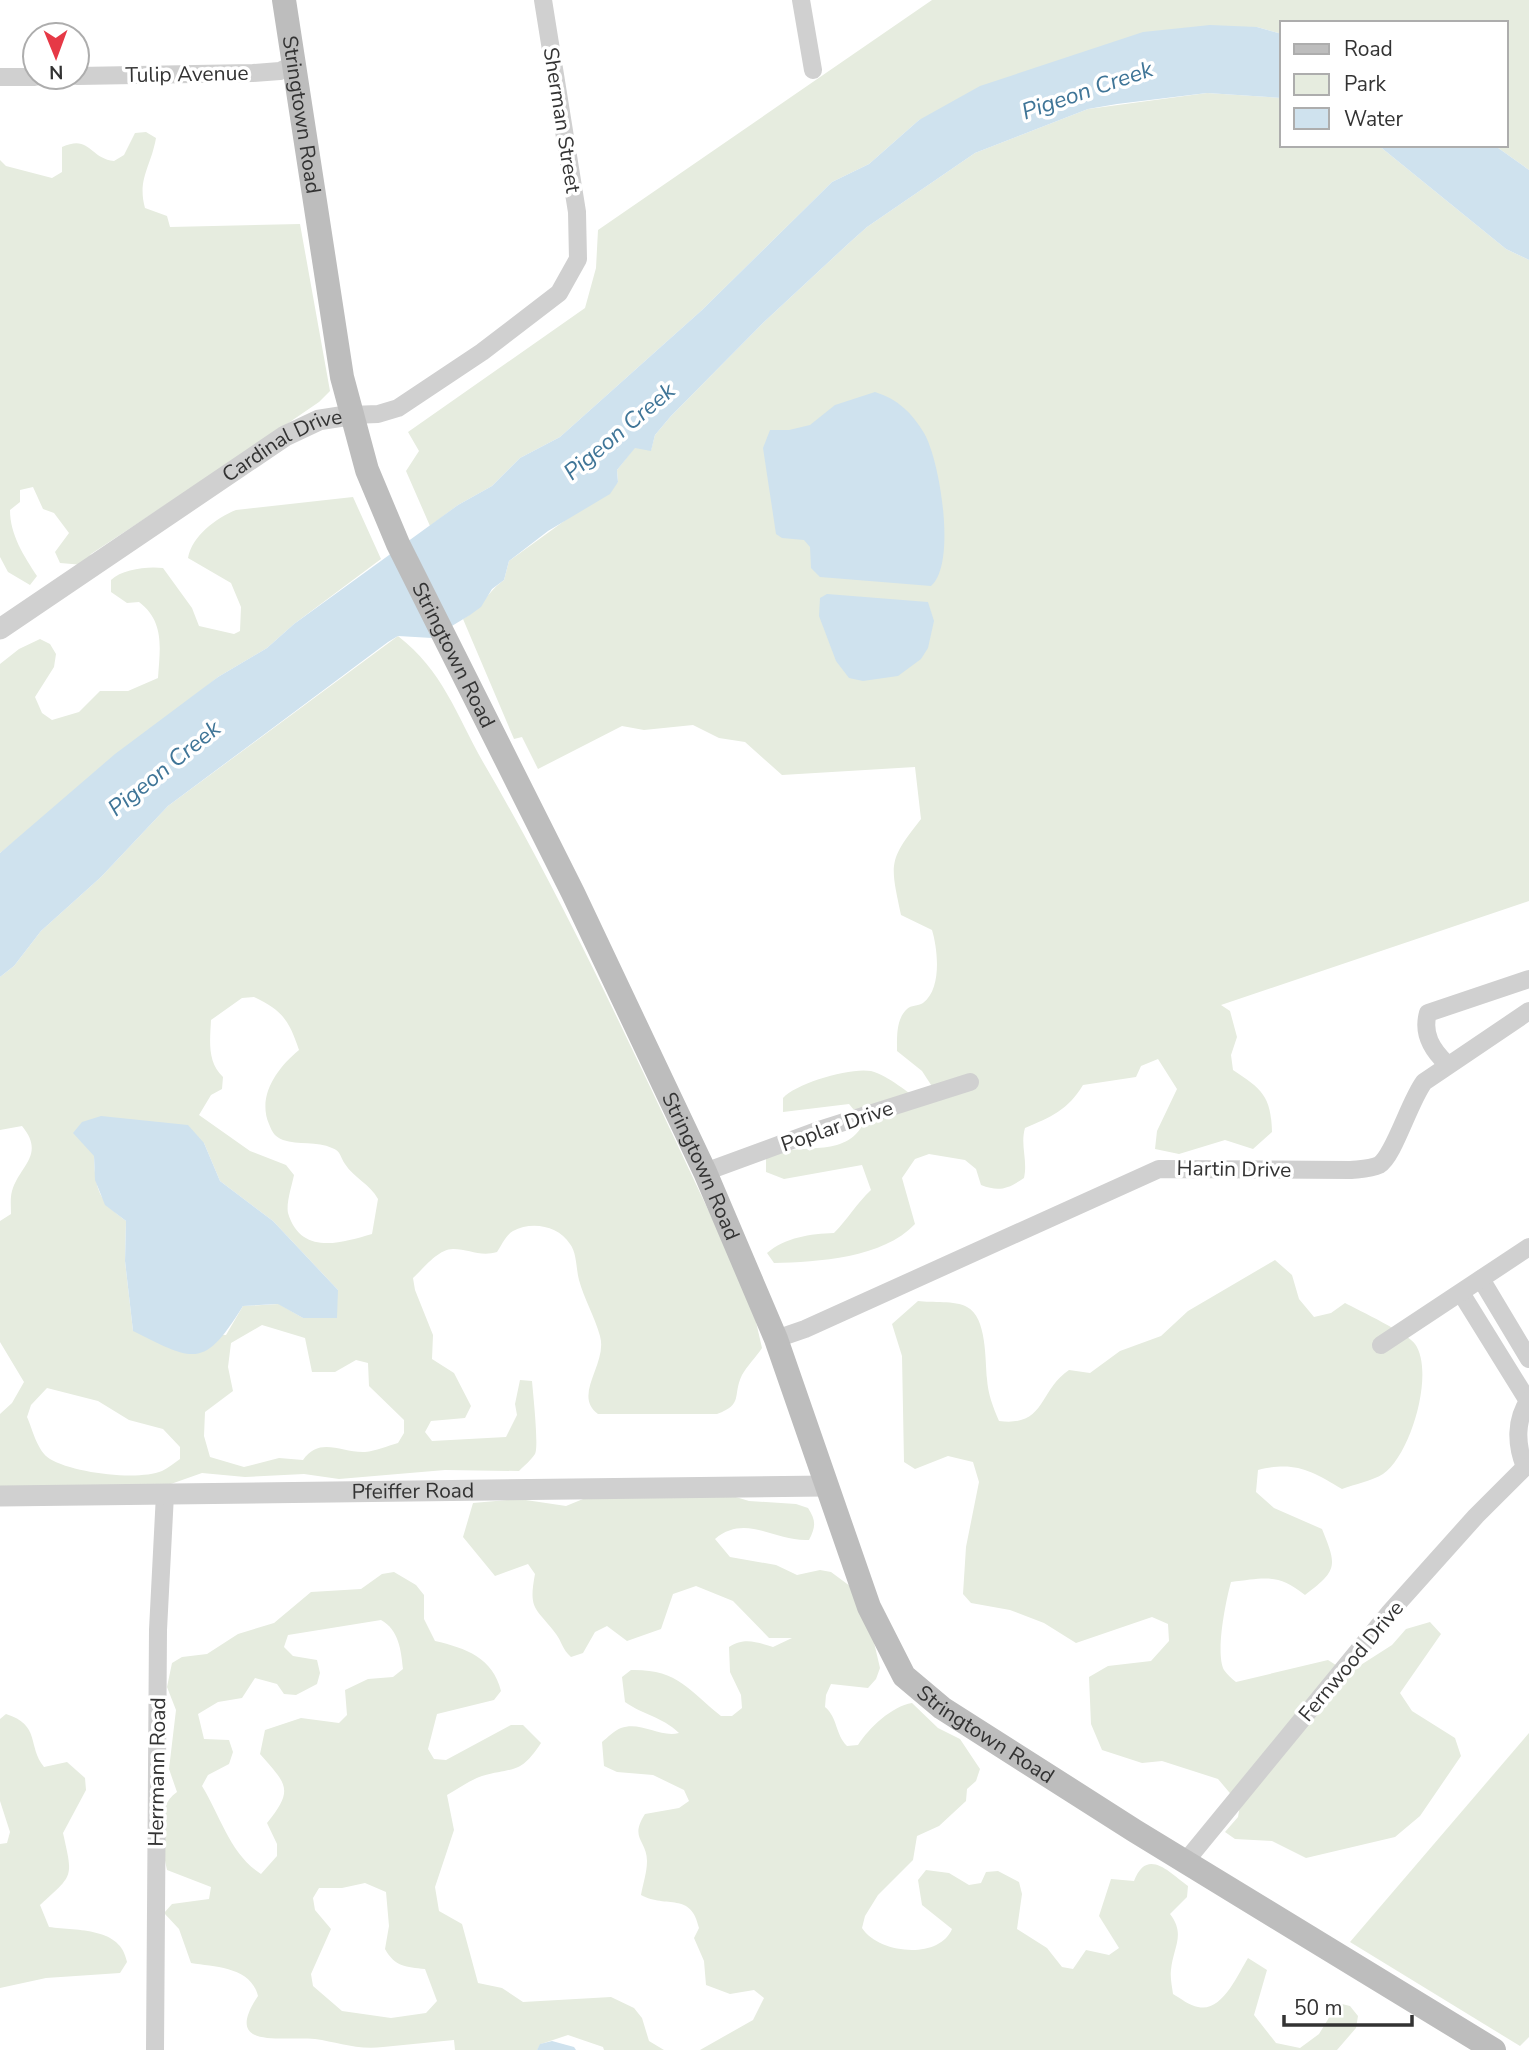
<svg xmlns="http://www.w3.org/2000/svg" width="1529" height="2050" viewBox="0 0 1529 2050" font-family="'Nunito Sans',sans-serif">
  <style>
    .green { fill: #e6ecdf; fill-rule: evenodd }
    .water { fill: #cfe2ee }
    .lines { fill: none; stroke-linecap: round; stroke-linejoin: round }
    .minor { stroke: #d0d0d0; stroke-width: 18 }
    .tertiary { stroke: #d0d0d0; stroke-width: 21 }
    .secondary { stroke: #bdbdbd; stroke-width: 24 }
    .labels { text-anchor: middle; stroke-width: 7; stroke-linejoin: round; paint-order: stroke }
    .street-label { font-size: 21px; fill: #333; stroke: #fff }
    .water-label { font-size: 23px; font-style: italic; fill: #3f7597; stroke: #fff }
  </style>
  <rect width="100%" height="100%" fill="#fff"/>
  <!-- green -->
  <g class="green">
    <polygon points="932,0 1529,0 1529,170 1494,145 1506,145 1506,23 1282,23 1282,34 1257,27 919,120 869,164 832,182 702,310 560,437 520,458 492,486 458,505 430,526 406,471 419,451 408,432 585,308 596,268 598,230"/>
    <path d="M1207,93L1282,98V145H1378L1506,249L1529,260V901L1221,1005L1230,1011L1237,1037L1231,1055L1233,1070C1262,1089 1271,1096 1272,1132L1253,1149L1225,1140L1179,1154L1155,1149L1157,1131L1177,1089L1158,1059L1141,1066L1136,1077L1083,1085C1068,1110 1051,1117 1025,1128C1020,1145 1028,1160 1024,1178C1008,1189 999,1192 981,1185L976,1169L965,1160L929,1154L915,1159L902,1178L915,1224C883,1258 818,1262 774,1263L767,1253C786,1237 810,1234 834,1233C848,1219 856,1204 871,1190L862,1165L784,1179L766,1172V1157C799,1140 846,1161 864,1122L849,1104L783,1112V1098C796,1083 851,1067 871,1071C888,1075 909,1094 924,1103L935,1091L922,1071L897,1051C897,1037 896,1019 907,1009C911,1005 918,1006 923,1003C942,989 938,950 932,930L901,915C890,863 888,861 921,819L915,767L782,775L745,742L719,738L693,725L644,730L622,726L538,769L522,737L514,739L463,619C481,609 488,591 504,580L509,561L618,482L617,470L635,447L651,450L655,435L671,416L764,322L848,244L867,227L975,153L1088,109Z"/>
    <path d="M146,132L156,138C151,167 137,179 145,208L167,216L170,227L300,224L330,391L319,402L246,452L91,554L84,565L60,563L55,552L69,533L54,513L43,509L33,487L20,490V502L10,510C10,535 24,556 37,576L30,585L8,572L0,557V160L6,166L52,178L62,172V147C90,134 89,158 114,161L124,155L135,133Z"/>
    <path d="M353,497L381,559L294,624L267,648L218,677L0,853V664L19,649L40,639L50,644L56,654L54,667L35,697L42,713L52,720L79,712L100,691H128L158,678C160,648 165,622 139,602L127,603L111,592V580C122,569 148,566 163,568L192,608L199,626L234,634L240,631L241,607L231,583L188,558C192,536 216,518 236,510Z"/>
    <path d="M398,636C443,671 456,714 483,762C584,935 664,1120 751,1300L762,1348C756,1357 747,1366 742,1375C732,1396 744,1404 717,1414H598C572,1395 608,1364 600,1336C595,1317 584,1299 579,1280C576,1269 577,1253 570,1244C558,1225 531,1221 513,1231C506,1235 501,1246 497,1252C480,1257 469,1249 453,1249C438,1249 423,1269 413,1278L415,1290L433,1335L432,1359L454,1373L471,1406L465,1418L431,1421L425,1432L432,1441L506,1437L517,1415L515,1404L520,1380L532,1381C533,1393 539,1448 535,1454C531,1460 524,1466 519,1471L445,1470L339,1479L304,1474L245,1477L202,1473L168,1485L0,1498V1414L12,1403L24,1382L0,1342V1221L11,1214C11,1207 10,1198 12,1191C19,1166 46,1155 22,1126L0,1130V977L14,966L41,931L101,877L168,806ZM254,997C282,1010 289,1020 299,1050C277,1068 257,1096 269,1124C272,1132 275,1137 283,1140C298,1145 317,1141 332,1148C341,1151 340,1157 345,1164C354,1178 370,1184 378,1199L372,1234C341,1243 301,1256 288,1213C286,1203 292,1185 294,1175L286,1165L250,1151L199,1115L211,1095L222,1089L223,1077C207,1062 210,1041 211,1020L242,998ZM204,1143L220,1181L273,1221L338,1290L303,1318L279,1304L243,1306L226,1335L133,1331L125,1261L126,1221C99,1201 95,1190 94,1156ZM262,1325L305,1338L312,1372H335L356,1360L368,1363L369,1386L404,1420V1433L398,1443C387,1446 376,1451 365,1452C341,1453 320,1436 303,1460L279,1458L244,1467L210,1457L204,1436L205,1412L233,1391L228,1367L231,1343ZM47,1388L98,1401L129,1420L163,1429L180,1447V1459C174,1463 168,1468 162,1471C138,1481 73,1473 50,1459C37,1451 33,1430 27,1417L31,1405Z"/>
    <path d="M1275,1260L1292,1275L1299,1299L1314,1317L1331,1313L1345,1303C1358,1310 1409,1334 1415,1344C1435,1372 1411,1455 1383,1474C1372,1481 1355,1484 1342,1489C1310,1470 1295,1461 1258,1470L1256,1492L1274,1508L1322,1529C1337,1566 1338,1570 1305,1595C1278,1573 1265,1578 1231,1582C1226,1600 1215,1653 1224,1670C1227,1674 1232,1679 1236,1682L1328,1660L1339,1667L1356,1668L1392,1645L1406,1629L1430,1622L1441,1634L1400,1693L1412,1711L1455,1738L1461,1756L1420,1816L1395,1837L1306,1858L1272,1841L1235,1839L1225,1832L1238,1817L1240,1805L1218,1779L1162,1761L1142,1763L1102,1750L1091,1724L1089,1677L1108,1666L1151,1661L1169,1641L1168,1624L1152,1617L1076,1643L1044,1623L1010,1610L971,1603L963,1594L966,1547L979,1482L973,1462L948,1456L915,1469L904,1462L902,1356L892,1324L918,1301C932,1303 955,1300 967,1307C987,1317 985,1360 987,1379C988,1394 993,1407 999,1421C1046,1427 1038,1391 1069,1370L1090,1373L1120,1351L1161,1336L1188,1311Z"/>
    <path d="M716,1491L749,1501L796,1504L808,1508C816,1520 816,1527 809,1540C775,1542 746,1513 715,1539L730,1557L776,1565L797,1575L820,1570L831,1572L854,1589L869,1621L880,1668L876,1679L868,1688L831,1684L826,1695L825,1707C838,1718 835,1734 847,1746L858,1745C869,1728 892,1706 912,1703L938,1728L960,1739L980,1769L976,1781L967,1789L966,1801L939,1826L917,1836L913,1860L878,1895L865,1916L862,1928C879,1954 939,1960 952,1929L922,1905L918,1880L926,1870L949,1873L969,1885L981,1883L986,1872L998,1871L1019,1882L1022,1894L1017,1929L1047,1948L1062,1967L1073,1969L1086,1950L1109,1955L1119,1948L1099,1916L1111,1879L1134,1881C1147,1847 1169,1872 1188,1886L1187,1897L1170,1914C1186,1935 1173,1947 1171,1970C1170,1978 1172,1986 1173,1994C1180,1998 1190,2006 1198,2007C1222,2013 1238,1974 1248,1958L1267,1970L1254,2015L1276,2043L1300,2048L1319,2034L1338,2003L1350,2006L1358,2016L1356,2028L1337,2050H700L753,2020L764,1998L754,1990L730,1994L706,1985L704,1961L694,1938L699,1928C691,1891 667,1909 641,1895C643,1884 647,1872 647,1861C647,1840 629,1839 645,1814L679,1808L689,1801L684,1790L653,1775L617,1772L604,1766L602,1742C607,1738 615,1730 621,1728C641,1721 660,1738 679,1733C661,1716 643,1715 625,1702L622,1677L631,1670C678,1669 688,1690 721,1716H732L742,1708L741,1695L730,1672L729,1647C745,1637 756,1642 773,1647L792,1638H769L733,1601L696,1586L673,1594L661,1629L627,1641L607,1626L595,1632L583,1653L571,1657C562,1649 562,1642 556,1634C536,1607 528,1611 535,1574L528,1564L495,1576L463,1537L473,1503L519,1499L566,1506L588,1497Z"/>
    <path d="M394,1572L416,1585L424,1595V1619L435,1641C466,1648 493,1658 501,1691L494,1700L437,1714L428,1749L434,1759L446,1760L511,1725H523L541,1743C520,1775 514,1767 482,1776C470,1780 458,1789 447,1795L454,1830L435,1887L439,1911L462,1924L478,1983L502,1988L523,2002L611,1997L634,2008L642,2018L649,2041L664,2050H604L603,2047L568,2035L541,2044L537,2050H455L454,2040L383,2047C356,2050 337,2042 315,2039C280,2036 222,2050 258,1996C251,1967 216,1967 191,1963L179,1929L164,1913L172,1904L209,1899L211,1887L167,1870C162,1846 154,1807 177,1792L169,1769L176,1710L167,1687L172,1663L182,1657L207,1654L238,1634L274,1623L311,1592L361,1589L382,1574ZM381,1620C399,1630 401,1650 403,1669L393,1677L368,1679L345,1690L347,1715L339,1723L301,1718L265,1730L260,1754C286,1784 295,1789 267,1823L277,1844V1856L261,1874C230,1854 221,1817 202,1786L208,1775L229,1764L233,1752L229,1740L204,1739L198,1714L218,1702L242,1698L255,1678L277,1684L284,1694L296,1695L317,1684L320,1673L317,1660L293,1656L284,1647L288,1635ZM365,1883L386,1892L389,1926L385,1949C395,1967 406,1967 425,1969L437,2001L426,2013L391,2018L342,2011L313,1986L311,1974L331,1929L315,1910L313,1898L319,1888H342Z"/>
    <path d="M6,1714C41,1725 27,1746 44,1767L67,1762L85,1778L86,1790L63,1833C73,1878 74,1874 40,1905L49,1927C78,1931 121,1927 127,1962L120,1973L46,1978L0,1988V1844L7,1843L10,1832L0,1801V1719Z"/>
    <polygon points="1529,1733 1529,2037 1520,2046 1350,1942"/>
  </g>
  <!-- water -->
  <g class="water">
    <polygon points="1210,25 1257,27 1282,34 1282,98 1207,93 1117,104 1088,109 975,153 867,227 848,244 764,322 671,416 655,435 651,451 635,448 617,470 618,482 610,494 548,531 509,561 504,580 492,589 481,607 470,615 432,638 398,636 388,642 168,806 101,877 41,931 14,966 0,977 0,853 115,754 218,677 267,648 294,624 458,505 492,486 520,458 560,437 702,310 832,182 869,164 919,120 980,86 1143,32"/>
    <polygon points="1378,145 1494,145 1529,170 1529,260 1506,249"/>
    <path d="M875,392C898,399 912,413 924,433C940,460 957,564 931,586L820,577L811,568L810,547L804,540L782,538L776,534L763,448L770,430H789L810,425L835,405Z"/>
    <polygon points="827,594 928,602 934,621 928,648 921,659 898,676 863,681 849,678 836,661 819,616 820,598"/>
    <path d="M101,1116L188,1125L204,1143L220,1181L273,1221L338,1290L337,1318H303L278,1304L243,1306C204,1369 195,1362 133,1331L125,1261L126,1221L105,1205L95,1180L94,1156L73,1133L82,1122Z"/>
    <polygon points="552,2041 574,2047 576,2050 537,2050 540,2044"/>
  </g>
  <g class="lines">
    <!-- minor -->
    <g class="minor">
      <polyline points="801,0 813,70"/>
      <polyline points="77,76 253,73 280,71 294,64"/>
      <polyline points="0,77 35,77"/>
      <polyline points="351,415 378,414 398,408 482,352 559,293 578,259 577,212 543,0"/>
      <path d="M1447,1064C1432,1050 1422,1034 1428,1013L1529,979"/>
      <polyline points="705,1172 822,1129 970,1082"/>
      <polyline points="1481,1279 1529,1359"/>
      <polyline points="1461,1293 1528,1401"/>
      <path d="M776,1339L805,1329L1159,1169L1351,1170C1360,1169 1371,1169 1379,1165C1394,1156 1409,1102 1424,1082L1529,1011"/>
      <polyline points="1381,1345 1529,1247"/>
      <path d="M1525,1467C1516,1445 1515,1420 1529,1400"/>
      <polyline points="1185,1862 1390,1612 1476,1516 1525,1467"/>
      <polyline points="155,2050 158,1630 165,1494"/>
    </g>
    <!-- tertiary -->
    <g class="tertiary">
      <path id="s1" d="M0,629L285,436L319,420L351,415"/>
      <path id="s2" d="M0,1496L826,1486"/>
    </g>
    <!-- secondary -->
    <path class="secondary" id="s3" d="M284,0L342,377L367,470L398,544L573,893L705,1172L776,1339L869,1607L904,1676L942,1708L1135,1831L1494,2050"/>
  </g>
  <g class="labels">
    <!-- street labels -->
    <g class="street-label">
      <text transform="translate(187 74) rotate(-1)" y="7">Tulip Avenue</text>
      <text dy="7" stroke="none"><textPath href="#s3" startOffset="116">Stringtown Road</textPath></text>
      <text transform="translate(562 120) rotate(81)" y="7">Sherman Street</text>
      <text dy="7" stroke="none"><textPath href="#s1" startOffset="338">Cardinal Drive</textPath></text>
      <text dy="7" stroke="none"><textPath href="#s3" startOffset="682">Stringtown Road</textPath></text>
      <text transform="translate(837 1126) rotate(-19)" y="7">Poplar Drive</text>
      <text dy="7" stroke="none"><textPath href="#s3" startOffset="1250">Stringtown Road</textPath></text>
      <text transform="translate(1234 1169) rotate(1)" y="7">Hartin Drive</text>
      <text dy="7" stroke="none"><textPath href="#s2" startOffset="413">Pfeiffer Road</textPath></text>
      <text transform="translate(1351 1661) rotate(-50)" y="7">Fernwood Drive</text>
      <text dy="7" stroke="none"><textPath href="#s3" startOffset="1900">Stringtown Road</textPath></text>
      <text transform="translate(157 1772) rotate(-89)" y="7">Herrmann Road</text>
    </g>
    <!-- water labels -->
    <g class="water-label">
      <text transform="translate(1087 90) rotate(-19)" y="8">Pigeon Creek</text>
      <text transform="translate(619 431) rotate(-40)" y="8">Pigeon Creek</text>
      <text transform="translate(164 768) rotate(-39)" y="8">Pigeon Creek</text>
    </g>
  </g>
  <!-- legend -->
  <rect x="1280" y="21" width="228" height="126" fill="#ffffff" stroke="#adadad" stroke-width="2"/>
  <rect x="1294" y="44" width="35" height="10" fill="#bdbdbd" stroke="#adadad" stroke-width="2"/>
  <text x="1344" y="56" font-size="21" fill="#333333">Road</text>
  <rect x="1294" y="74" width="35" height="21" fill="#e6ecdf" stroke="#adadad" stroke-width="2"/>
  <text x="1344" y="91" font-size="21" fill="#333333">Park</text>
  <rect x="1294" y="108" width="35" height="21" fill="#cfe2ee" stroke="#adadad" stroke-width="2"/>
  <text x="1344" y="126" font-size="21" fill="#333333">Water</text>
  <!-- north arrow -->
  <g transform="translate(56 56) rotate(179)"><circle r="33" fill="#ffffff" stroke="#adadad" stroke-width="2"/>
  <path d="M0-5L12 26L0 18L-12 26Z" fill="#e63946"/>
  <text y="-10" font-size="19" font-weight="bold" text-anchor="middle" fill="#333333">N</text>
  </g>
  <!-- scale -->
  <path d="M1284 2015v10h128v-10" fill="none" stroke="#333333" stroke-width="3.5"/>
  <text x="1294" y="2015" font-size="21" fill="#333333" stroke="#ffffff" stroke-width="5" paint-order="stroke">50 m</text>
</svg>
